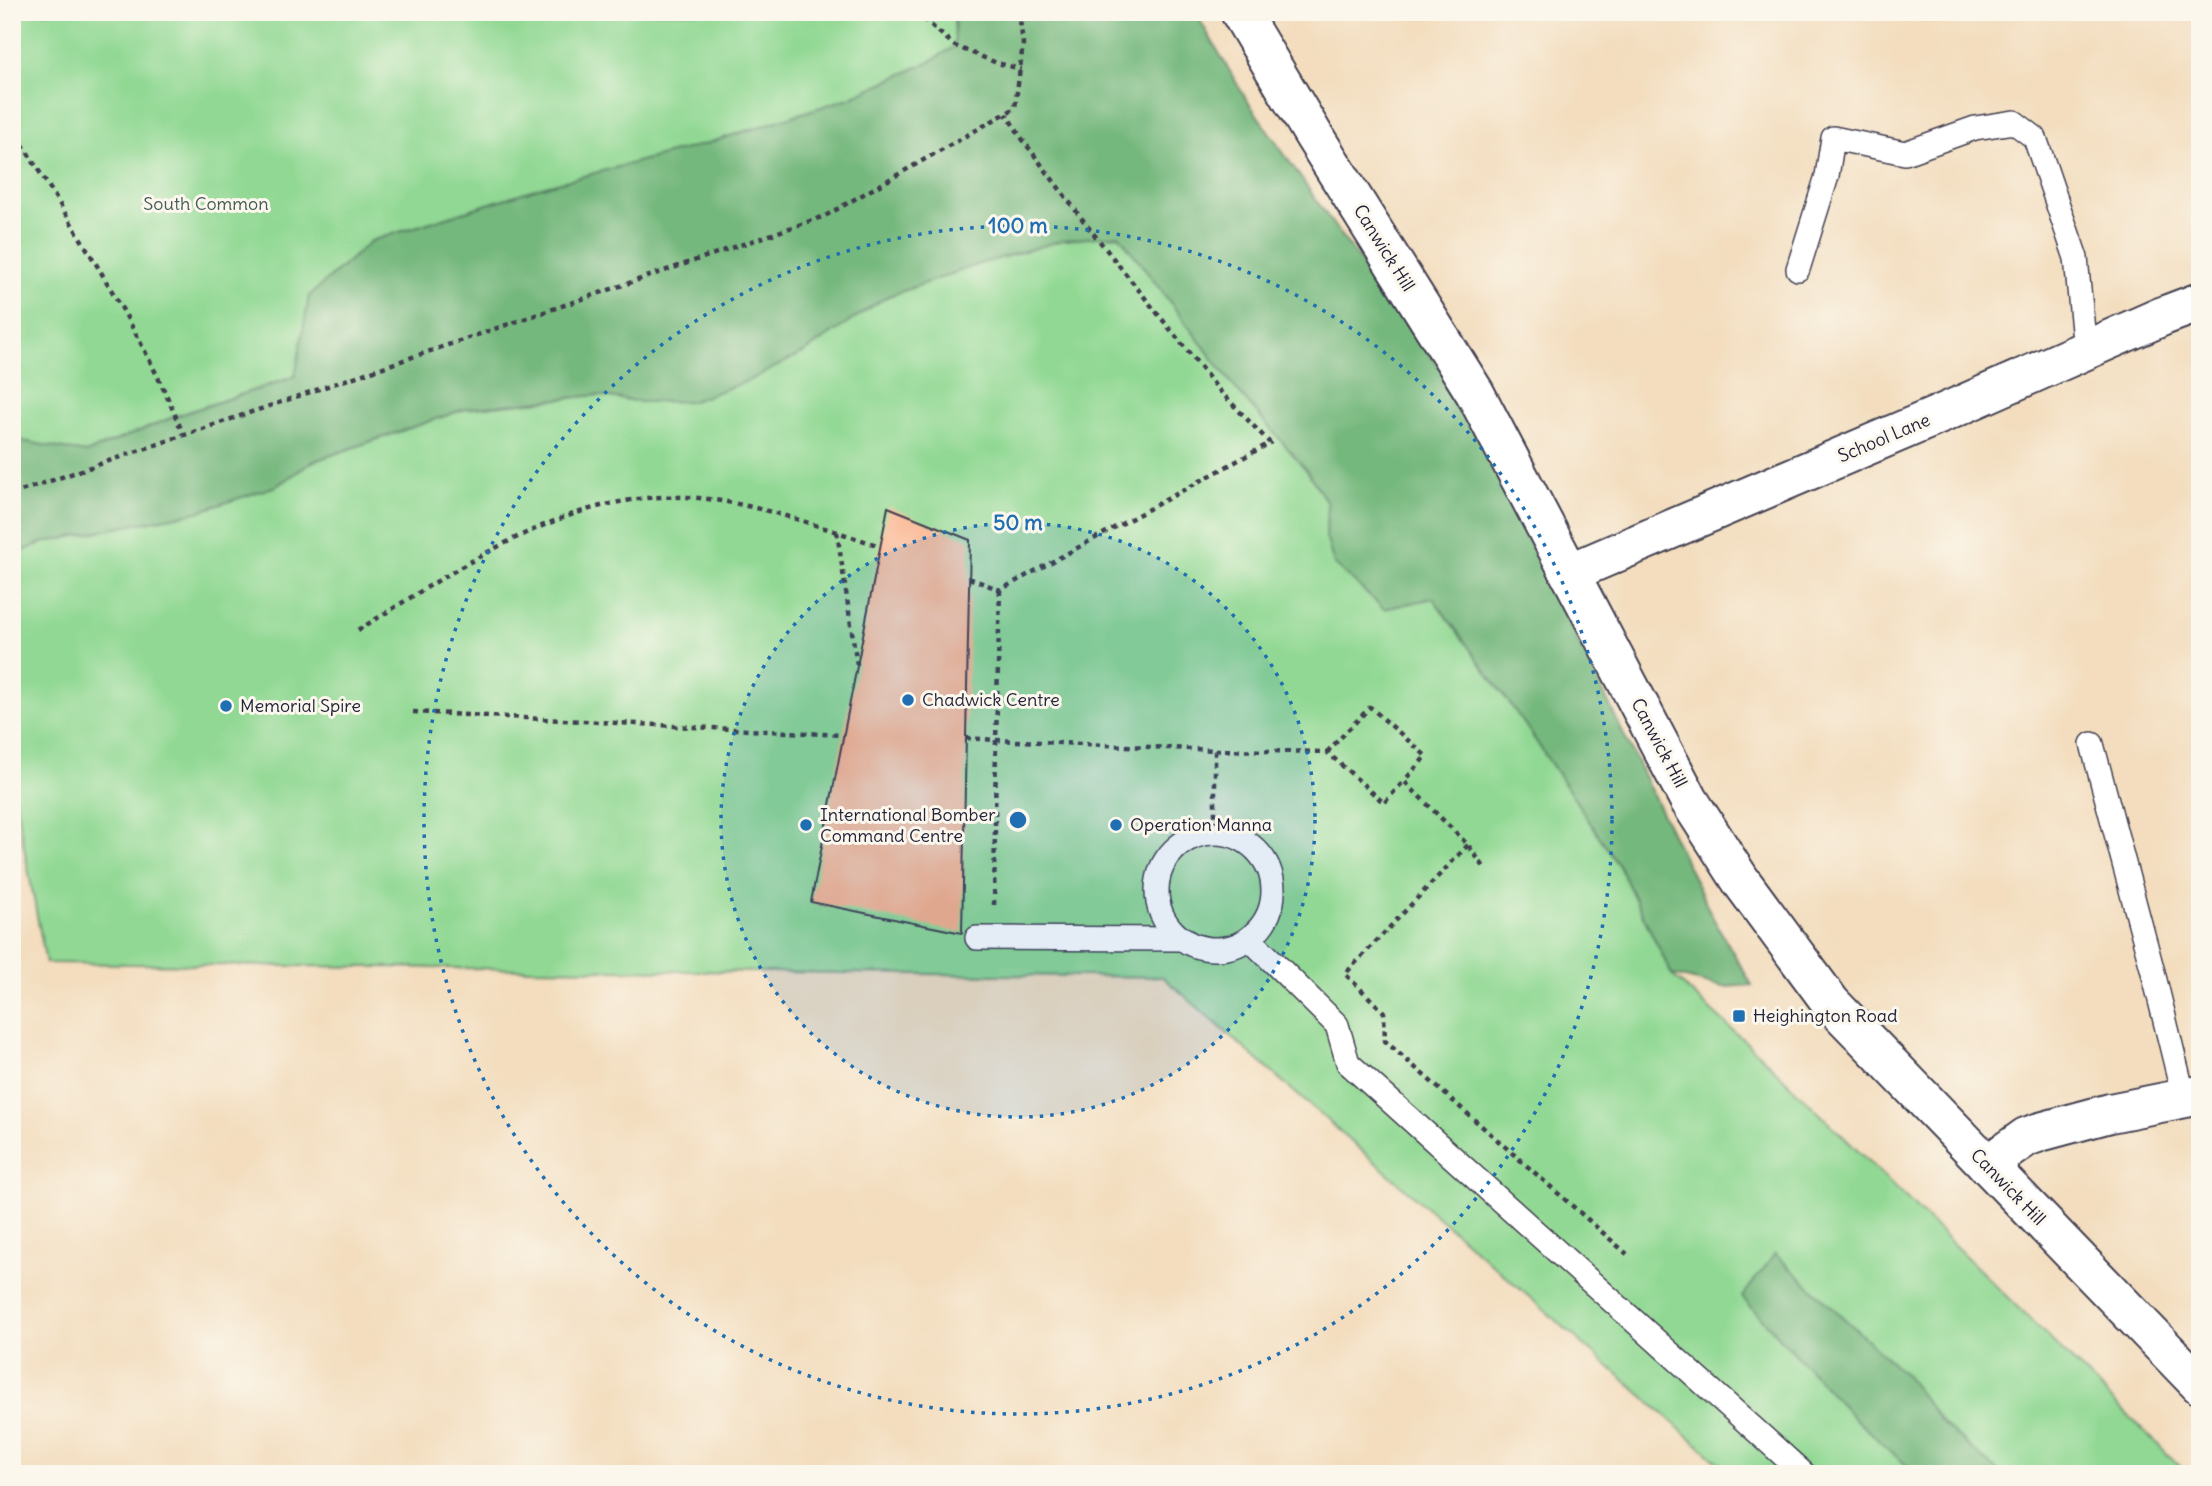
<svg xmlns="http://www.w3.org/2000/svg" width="2212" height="1486" viewBox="0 0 2212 1486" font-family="Delius,sans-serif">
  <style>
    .green { fill: #90d893; stroke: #597d67; stroke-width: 2 }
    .forest { fill: #74b87d; stroke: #4b6d5c; stroke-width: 2 }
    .building { fill: #fbb08a }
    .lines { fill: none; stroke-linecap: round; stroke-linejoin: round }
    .service-casing { stroke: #413e4f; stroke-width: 26 }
    .minor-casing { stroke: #413e4f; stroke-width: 42 }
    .tertiary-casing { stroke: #413e4f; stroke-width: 42 }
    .secondary-casing { stroke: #413e4f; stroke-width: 42 }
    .path { stroke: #413e4f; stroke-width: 4.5; stroke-dasharray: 5 5; stroke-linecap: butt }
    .service { stroke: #fff; stroke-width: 23 }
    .minor { stroke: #fff; stroke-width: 38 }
    .tertiary { stroke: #fff; stroke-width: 38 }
    .secondary { stroke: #fff; stroke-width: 38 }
    .ring { fill: none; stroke: #1f6fb2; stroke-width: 3.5; stroke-dasharray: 3.5 7 }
    .poi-dot { fill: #1f6fb2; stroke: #fbf7ec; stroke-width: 2.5 }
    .labels { text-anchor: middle; stroke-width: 6; stroke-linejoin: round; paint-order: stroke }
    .park-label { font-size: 18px; fill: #435955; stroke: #fbf7ec }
    .street-label { font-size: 18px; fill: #22223b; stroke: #fbf7ec }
    .poi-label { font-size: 18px; fill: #22223b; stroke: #fbf7ec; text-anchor: start }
    .centre { fill: #1f6fb2; stroke: #fbf7ec; stroke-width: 3.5 }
    .ring-label { font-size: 21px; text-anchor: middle; font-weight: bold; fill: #1f6fb2; stroke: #fbf7ec; stroke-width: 6; stroke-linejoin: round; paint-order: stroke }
  </style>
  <rect width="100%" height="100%" fill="#fbf7ec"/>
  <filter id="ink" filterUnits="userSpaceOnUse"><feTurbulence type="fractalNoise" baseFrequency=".0143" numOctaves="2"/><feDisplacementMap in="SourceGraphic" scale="14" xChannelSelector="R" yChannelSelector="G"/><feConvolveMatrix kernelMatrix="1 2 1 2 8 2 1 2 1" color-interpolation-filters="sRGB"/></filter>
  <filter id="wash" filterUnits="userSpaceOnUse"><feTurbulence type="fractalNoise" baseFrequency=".00686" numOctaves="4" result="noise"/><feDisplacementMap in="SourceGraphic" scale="28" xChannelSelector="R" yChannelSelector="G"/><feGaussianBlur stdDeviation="1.57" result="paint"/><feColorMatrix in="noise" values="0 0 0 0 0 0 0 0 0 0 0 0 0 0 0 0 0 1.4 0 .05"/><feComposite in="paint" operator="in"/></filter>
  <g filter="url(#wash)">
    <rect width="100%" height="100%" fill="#f3ddbe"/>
    <!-- green -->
    <g class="green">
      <polygon points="12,12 994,12 799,208 176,416 12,483"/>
      <polygon points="1119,235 1236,389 1305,468 1327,502 1326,537 1384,609 1433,598 1526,726 1619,866 1672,975 1761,1056 2188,1474 1732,1474 1163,977 46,963 12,784 12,556 40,543 117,527 276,486 314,461 465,409 596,395 642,402 803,353 886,297 979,264 1063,240"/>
    </g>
    <!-- forest -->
    <g class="forest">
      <polygon points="954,12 1195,12 1246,99 1337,230 1455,388 1713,918 1752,985 1723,987 1672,975 1619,866 1526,726 1433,598 1384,609 1334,564 1326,537 1327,502 1305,468 1236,389 1119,235 1063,240 979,264 886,297 803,353 750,380 693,401 642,402 596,395 465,409 314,461 276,486 197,512 41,543 12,556 12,439 86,453 176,416 295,377 309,296 371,241 538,188 705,144 849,98 931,61 955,46"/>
      <polygon points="1775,1254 1905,1375 1944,1425 2001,1474 1916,1474 1854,1418 1742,1297"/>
    </g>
    <g id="blocks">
      <!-- building -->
      <polygon class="building" points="888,507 970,540 962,933 811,902"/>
    </g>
  </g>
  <g filter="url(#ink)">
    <use href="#blocks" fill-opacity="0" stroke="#413e4f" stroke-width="2"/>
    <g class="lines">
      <!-- service casing -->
      <g class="service-casing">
        <g id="service">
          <polyline points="1798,269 1827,176 1833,138 1905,153 1975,128 2014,122 2035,138 2076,258 2085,351"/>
          <polyline points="2092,744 2153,972 2184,1098"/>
          <circle cx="1215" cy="891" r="58"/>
          <polyline points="977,938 1184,939"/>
          <polyline points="1250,939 1337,1025 1348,1063 1804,1474"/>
        </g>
      </g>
      <!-- minor casing -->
      <g class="minor-casing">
        <polyline id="minor" points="1569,573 1941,414 2163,316 2200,302"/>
      </g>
      <!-- tertiary casing -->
      <g class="tertiary-casing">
        <polyline id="tertiary" points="1987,1165 2026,1137 2040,1132 2110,1113 2200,1095"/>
      </g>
      <!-- secondary casing -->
      <g class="secondary-casing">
        <polyline id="secondary" points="1240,12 1314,136 1475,393 1689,800 1741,881 1831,1003 2200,1385"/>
      </g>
      <!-- path -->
      <g class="path">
        <polyline points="916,12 955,46 997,63 1021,69"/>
        <path d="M12,127C72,226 140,326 183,434"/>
        <polyline points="12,494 825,216 1015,108 1023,44 1019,12"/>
        <polyline points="969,578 1000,590 1270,443 1218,389 1089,228 1023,140 1006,114"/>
        <polyline points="1000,590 996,740 1215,750 1215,834"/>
        <path d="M358,630C464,566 577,482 708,499C753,505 794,518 837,532"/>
        <polyline points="857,665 837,532 880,546"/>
        <polyline points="413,712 843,735"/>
        <polyline points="966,738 996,740 994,908"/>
        <polyline points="1215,750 1327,752 1384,803 1404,781 1468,845 1484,867"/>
        <polyline points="1327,752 1370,707 1426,756 1404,781"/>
        <polyline points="1468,845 1345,974 1384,1012 1385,1041 1627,1254"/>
      </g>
      <!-- service -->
      <use href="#service" class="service"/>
      <!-- minor -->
      <use href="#minor" class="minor"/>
      <!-- tertiary -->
      <use href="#tertiary" class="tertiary"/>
      <!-- secondary -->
      <use href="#secondary" class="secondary"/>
    </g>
  </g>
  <!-- distance rings -->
  <circle cx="1018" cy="820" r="297" fill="#1f6fb2" fill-opacity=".12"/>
  <g class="ring">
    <circle cx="1018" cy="820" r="297"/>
    <circle cx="1018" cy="820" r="594"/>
  </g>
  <!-- markers -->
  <g class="poi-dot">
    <circle cx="908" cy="700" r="7"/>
    <circle cx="226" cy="706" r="7"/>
    <circle cx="806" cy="825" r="7"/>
    <circle cx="1116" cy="825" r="7"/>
    <rect x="1732" y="1009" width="14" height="14" rx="3.5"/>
  </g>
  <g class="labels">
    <!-- park labels -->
    <g class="park-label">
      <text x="206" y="210">South Common</text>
    </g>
    <!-- street labels -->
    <g class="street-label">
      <text transform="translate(1384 248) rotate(58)" y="6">Canwick Hill</text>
      <text transform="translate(1884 438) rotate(-23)" y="6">School Lane</text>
      <text transform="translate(1659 743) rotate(62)" y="6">Canwick Hill</text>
      <text transform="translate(2008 1187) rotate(46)" y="6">Canwick Hill</text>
    </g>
    <!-- poi labels -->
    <g class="poi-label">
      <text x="922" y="706">Chadwick Centre</text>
      <text x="240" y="712">Memorial Spire</text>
      <text x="820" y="821">International Bomber<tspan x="820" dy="21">Command Centre</tspan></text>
      <text x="1130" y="831">Operation Manna</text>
      <text x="1753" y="1022">Heighington Road</text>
    </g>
  </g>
  <circle cx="1018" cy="820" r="10" class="centre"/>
  <g class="ring-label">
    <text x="1018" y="233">100 m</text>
    <text x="1018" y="530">50 m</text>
  </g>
  <!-- margin -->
  <rect width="2212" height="1486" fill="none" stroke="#fbf7ec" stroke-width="42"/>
</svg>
